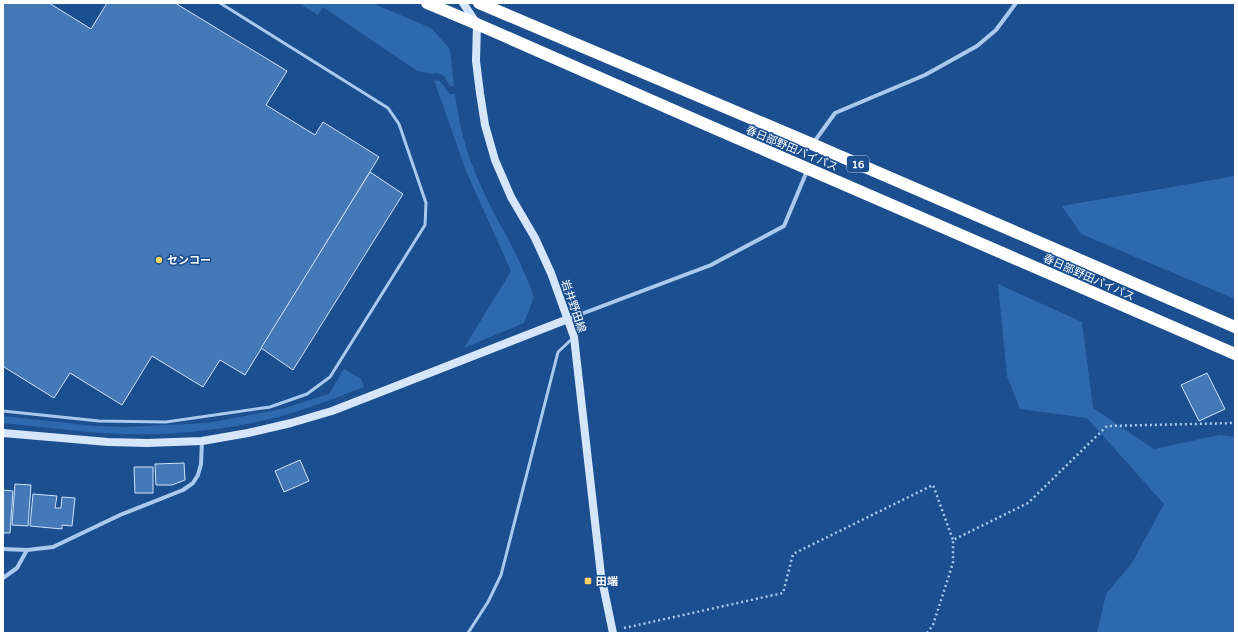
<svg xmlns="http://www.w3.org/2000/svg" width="1238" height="636" viewBox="0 0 1238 636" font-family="'Varela Round','Noto Sans JP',sans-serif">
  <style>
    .green { fill: #2e69ad }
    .building { fill: #4478b7; stroke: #cfe3fa }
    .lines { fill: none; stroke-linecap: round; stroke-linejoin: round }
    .path { stroke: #a9c9ee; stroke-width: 2.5; stroke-dasharray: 2 3; stroke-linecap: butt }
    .lane { stroke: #a9c9ee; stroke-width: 3 }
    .street { stroke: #a9c9ee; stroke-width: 4 }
    .secondary { stroke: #d6e6fa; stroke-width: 8 }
    .highway { stroke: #fff; stroke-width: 12 }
    .poi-dot { fill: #ffd166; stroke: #1b4f8f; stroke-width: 1.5 }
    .labels { text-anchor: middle; stroke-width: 3; stroke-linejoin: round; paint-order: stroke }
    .shield { fill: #1b4f8f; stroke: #bbcadd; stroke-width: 1 }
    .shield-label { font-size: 10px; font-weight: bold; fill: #fff }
    .street-label { font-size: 11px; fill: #fff; stroke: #1b4f8f }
    .poi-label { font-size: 11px; font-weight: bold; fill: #fff; stroke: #1b4f8f; text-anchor: start }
  </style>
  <rect width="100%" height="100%" fill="#1b4f8f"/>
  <!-- green -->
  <g class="green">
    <polygon points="298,3 372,3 431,28 450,49 454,86 450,86 444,76 438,73 432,74 417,71 323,7 318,15"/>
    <path d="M434,80C443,79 444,89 450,94H455C458,117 463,140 471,162C488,209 518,250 534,297L524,323L464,348L511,271L466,171Z"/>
    <polygon points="1235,176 1235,299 1081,234 1062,206"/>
    <polygon points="998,284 1082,322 1093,408 1154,449 1219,435 1235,437 1235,633 1097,633 1106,594 1132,563 1164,504 1087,418 1020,409 1007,376"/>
    <path d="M344,369L361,379L364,387C336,398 307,409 278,417C240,427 197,432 158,434C106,436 54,428 3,423V416L95,426L125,427L207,423L282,409L329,394Z"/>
  </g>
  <!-- building -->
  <g class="building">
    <polygon points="3,3 49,3 91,29 107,3 175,3 287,71 266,105 315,135 323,122 379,157 245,375 220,360 203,387 152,356 122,405 70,373 54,398 4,367 3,368"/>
    <polygon points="370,172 403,194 293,370 261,348"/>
    <polygon points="1207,373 1225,409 1199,421 1181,385"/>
    <polygon points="300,460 309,481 284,492 275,471"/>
    <polygon points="184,463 185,480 172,485 156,485 155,464"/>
    <polygon points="134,467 153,467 153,493 135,493"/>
    <polygon points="15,484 31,485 28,526 12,525"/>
    <polygon points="3,490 13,491 10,533 3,533"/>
    <polygon points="33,494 57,496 55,508 61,508 62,497 75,498 72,526 62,525 62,529 30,526"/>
  </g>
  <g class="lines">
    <!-- path -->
    <g class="path">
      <polyline points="624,628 783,593 793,554 933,485 953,540"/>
      <polyline points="927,633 933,625 953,563 953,540 1028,503 1107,426 1235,423"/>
    </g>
    <!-- lane -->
    <g class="lane">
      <polyline points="3,411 99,421 166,422 270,407 307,394 330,377 425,225 426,203 399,124 388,108 220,3"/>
      <polyline points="468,633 488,602 501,575 558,352 573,338"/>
    </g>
    <!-- street -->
    <g class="street">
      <polyline points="814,142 835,113 925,75 977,46 996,30 1016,3"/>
      <polyline points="568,319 711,265 784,226 807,171"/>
      <polyline points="3,549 27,550 53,547 120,515 183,490 193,483 198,475 201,464 202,441"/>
      <polyline points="3,578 17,568 27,550"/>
    </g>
    <!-- secondary -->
    <g class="secondary">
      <polyline points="463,3 477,24 476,61 480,93 485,125 495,160 511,197 535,238 551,273 574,337 601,575 613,633"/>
      <polyline points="3,433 108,442 147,443 202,441 248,433 291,423 332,411 568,319"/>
    </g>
    <!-- highway -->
    <g class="highway">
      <polyline points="427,3 477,24 707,125 1235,354"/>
      <polyline points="479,3 812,144 1235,327"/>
    </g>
  </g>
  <!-- markers -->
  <g class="poi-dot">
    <circle cx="159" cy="260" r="4"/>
    <rect x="584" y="577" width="8" height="8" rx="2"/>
  </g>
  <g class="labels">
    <!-- shield labels -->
    <rect class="shield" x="847" y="156" width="22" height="16" rx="3"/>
    <g class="shield-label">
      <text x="858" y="168">16</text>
    </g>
    <!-- street labels -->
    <g class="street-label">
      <text transform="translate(792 148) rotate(23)" y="4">春日部野田バイパス</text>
      <text transform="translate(1089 277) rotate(24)" y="4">春日部野田バイパス</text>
      <text transform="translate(574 306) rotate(71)" y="4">岩井野田線</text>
    </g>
    <!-- poi labels -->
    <g class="poi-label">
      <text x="167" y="264">センコー</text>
      <text x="596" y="585">田端</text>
    </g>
  </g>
  <!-- border -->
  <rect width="1238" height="636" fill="none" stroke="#ffffff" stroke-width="8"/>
</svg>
